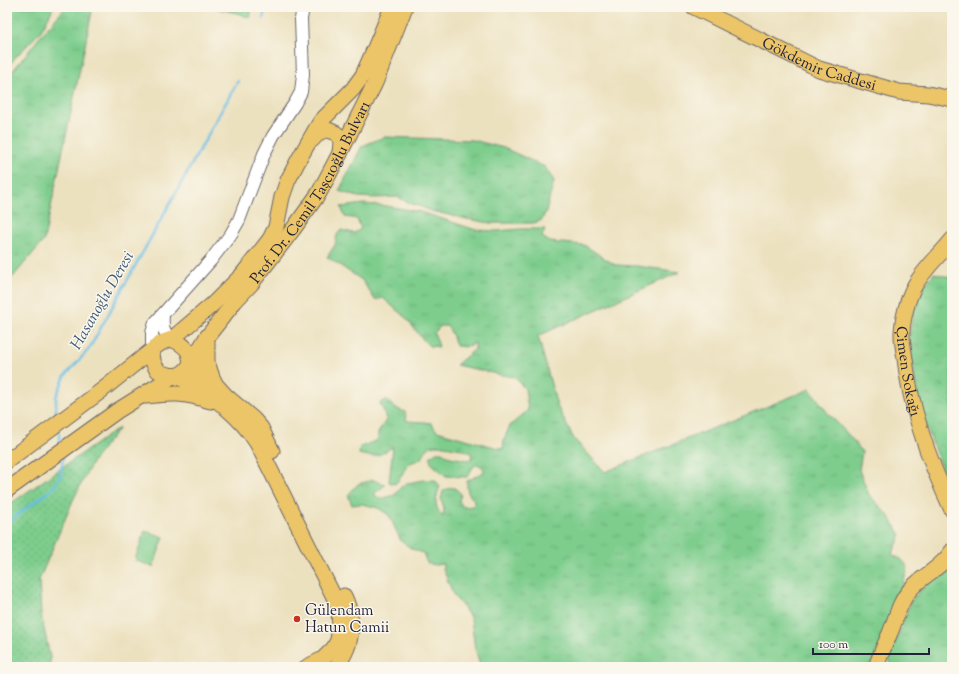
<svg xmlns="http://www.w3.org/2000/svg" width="959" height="674" viewBox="0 0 959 674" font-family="'Sorts Mill Goudy',serif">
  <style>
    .grass { fill: url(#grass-tufts); stroke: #507864 }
    .park { fill: url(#park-dots); stroke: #507864 }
    .pitch { fill: #7ecd8d; stroke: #507864 }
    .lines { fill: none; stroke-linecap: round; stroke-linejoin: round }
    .stream { stroke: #69bee6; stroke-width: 2.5 }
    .minor-casing { stroke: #696569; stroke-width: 14 }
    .major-casing { stroke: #696569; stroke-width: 17 }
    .minor { stroke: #fff; stroke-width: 12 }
    .major { stroke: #ecc569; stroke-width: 15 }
    .poi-dot { fill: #c8321e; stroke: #fbf7ec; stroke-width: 1.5 }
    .labels { text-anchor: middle; stroke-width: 3; stroke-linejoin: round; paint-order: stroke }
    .street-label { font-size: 15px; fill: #22223b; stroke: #fbf7ec }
    .poi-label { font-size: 15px; fill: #22223b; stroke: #fbf7ec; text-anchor: start }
    .water-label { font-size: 16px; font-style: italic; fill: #3b5977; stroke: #fbf7ec }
  </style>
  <defs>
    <pattern id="grass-tufts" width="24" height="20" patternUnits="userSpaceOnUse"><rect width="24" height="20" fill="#7ecd8d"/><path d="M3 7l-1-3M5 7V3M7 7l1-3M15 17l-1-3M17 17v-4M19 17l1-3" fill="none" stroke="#6db07b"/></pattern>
    <pattern id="park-dots" width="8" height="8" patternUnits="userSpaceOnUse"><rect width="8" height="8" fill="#7ecd8d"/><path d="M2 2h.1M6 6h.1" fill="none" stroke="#6db07b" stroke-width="1.8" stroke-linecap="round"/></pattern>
  </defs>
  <rect width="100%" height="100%" fill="#fbf7ec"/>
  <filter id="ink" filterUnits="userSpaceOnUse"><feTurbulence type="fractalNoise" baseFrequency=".025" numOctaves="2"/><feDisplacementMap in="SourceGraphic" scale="8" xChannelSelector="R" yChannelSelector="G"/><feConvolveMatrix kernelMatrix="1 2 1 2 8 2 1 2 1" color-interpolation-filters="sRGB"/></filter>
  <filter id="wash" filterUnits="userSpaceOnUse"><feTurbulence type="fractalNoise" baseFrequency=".012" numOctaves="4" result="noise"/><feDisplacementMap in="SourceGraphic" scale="16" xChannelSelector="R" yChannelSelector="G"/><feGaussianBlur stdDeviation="0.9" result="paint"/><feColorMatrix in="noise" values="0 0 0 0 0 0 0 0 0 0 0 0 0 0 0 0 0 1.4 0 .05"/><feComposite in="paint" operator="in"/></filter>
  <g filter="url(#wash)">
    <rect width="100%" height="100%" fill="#ece1bf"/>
    <!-- grass -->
    <g class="grass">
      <polygon points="7,7 53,7 51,12 41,31 14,59 7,69"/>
      <polygon points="66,7 93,7 44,240 7,284 7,84 12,72 43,33"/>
      <polygon points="211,7 252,7 250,18 237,13"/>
      <polygon points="384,137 473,140 504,148 545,167 554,181 546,211 542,220 534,223 490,223 467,219 431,211 422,207 412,204 397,197 376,198 358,197 339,191 362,146"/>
      <path d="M364,204L387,206L421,212L476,230L497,231L521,229H545L542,237L550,242L584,245L615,265L637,266L680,272L538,336L557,406L574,439L605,472L810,389L827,412L853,440L862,452L859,470L869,495L888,515L901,535L892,555L901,559L908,567L901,592L872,667H481L475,649L471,619L464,608L454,596L443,569V564L435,565L427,563L423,553L412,549L401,541L389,515L378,508L362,504L352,505L348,495L358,484L373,480L385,485L374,494L380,499L395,495L400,488L407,483L423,480H435L440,486C436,498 433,506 443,517L444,508L441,499L443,491C452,486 454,486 461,494L459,501L463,507L474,506V500C467,494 467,490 467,481L484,472L483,467L477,464L473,467L467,477L446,476L431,463L430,457L436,452H442L450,457L468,460L472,459L471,453L462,449L439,445L430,446L425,452L421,459L410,463L405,468L401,477L395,484L389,482L393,447C378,455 378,459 359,454L360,447L378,440V433L386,420L384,412L380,403L386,400L395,408L405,412L407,421L424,422L431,423L437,431L483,444L503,449L504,439L510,426L528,410L525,389L515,377L501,375L456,365L475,349V343L465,347L456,346L452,334L447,326H441L434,333L437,340L439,347L429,346L420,336L407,319L383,298L375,300L362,280L327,257L335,245L337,235L341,230L354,233L361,229L357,219L345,217L341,207Z"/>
      <polygon points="934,273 952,278 952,498 919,406 909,338 913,312 920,291"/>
      <path d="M952,564V666H895L891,664L889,660L890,656L911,601C918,592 927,583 937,576C942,572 948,569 952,564Z"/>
    </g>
    <!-- park -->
    <polygon class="park" points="119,428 93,461 74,498 39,580 41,614 50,657 50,667 7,667 7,506"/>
    <!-- pitch -->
    <polygon class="pitch" points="145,531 164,537 153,567 135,560"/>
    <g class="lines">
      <!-- stream -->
      <g class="stream">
        <polyline points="263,18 266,7"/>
        <polyline points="56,418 56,397 65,376 89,349 238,81"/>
        <polyline points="58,429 61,446"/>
        <polyline points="7,523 52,489 60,477 63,459 63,457"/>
      </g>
    </g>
  </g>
  <g filter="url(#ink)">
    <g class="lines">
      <!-- minor casing -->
      <g class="minor-casing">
        <g id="minor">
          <path d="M163,315C162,326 163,333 172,339"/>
          <polyline points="152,350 152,333 155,323 211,260 231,234 239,220 264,154 273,136 295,103 301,92 303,75 301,19 303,7"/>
        </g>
      </g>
      <!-- major casing -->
      <g class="major-casing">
        <g id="major">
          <path id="s1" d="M694,7L819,69L899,92L928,94L952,99"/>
          <path d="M312,140C318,133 324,127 333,132C336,133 339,135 340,138C342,143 340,149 340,154"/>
          <path id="s2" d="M952,240C940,255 925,268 915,285C908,297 902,320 902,335C902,343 904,351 905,359C911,412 930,463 952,510"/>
          <polyline points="207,337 207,362 212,377 216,385 226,396 253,419 261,428 272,451"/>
          <polyline points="172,339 213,304 242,275 270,239 276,227 282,197 288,180 299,159 316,129 321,121 353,89 363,75 378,41 392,7"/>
          <path d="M152,350C152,359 153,367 160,372C165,375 170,375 175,376C179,378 183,379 186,381C213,395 241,417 257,443L335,599L339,611L340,626L338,640L334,648L323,659L307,667"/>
          <path d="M145,396C171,393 184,392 210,401"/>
          <path d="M7,461L101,391L152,350C158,344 163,341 172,339C178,342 186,346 189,353C190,356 190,359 191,362C196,373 206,382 215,389"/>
          <path id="s3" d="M7,490L117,411L173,376L179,375L184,372L188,368L207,337L235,301L251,284L294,228L319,193L339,155L375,83L405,7"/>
          <path d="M337,667C341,660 346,652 348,645C353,630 351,610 344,596"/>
          <path d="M876,667C880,655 885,644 890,633C896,619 899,603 909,591C921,576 942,568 952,551"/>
        </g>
      </g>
      <!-- minor -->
      <use href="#minor" class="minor"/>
      <!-- major -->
      <use href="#major" class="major"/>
    </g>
  </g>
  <!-- markers -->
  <circle class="poi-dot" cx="297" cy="619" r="4"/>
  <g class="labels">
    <!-- street labels -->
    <g class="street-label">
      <text dy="5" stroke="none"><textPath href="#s1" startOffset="138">Gökdemir Caddesi</textPath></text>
      <text dy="5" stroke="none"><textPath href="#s3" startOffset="434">Prof. Dr. Cemil Taşcıoğlu Bulvarı</textPath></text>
      <text dy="5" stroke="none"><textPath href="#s2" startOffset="147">Çimen Sokağı</textPath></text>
    </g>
    <!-- poi labels -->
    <g class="poi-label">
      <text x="305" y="615">Gülendam<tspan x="305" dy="17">Hatun Camii</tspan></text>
    </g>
    <!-- water labels -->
    <g class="water-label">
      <text transform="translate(101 300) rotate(-60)" y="6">Hasanoğlu Deresi</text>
    </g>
  </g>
  <!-- margin -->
  <rect width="959" height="674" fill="none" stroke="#fbf7ec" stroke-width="24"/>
  <!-- scale -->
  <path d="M813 648v6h116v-6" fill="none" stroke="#22223b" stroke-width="2"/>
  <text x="819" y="648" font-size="12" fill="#22223b" stroke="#fbf7ec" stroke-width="3" paint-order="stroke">100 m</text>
</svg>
